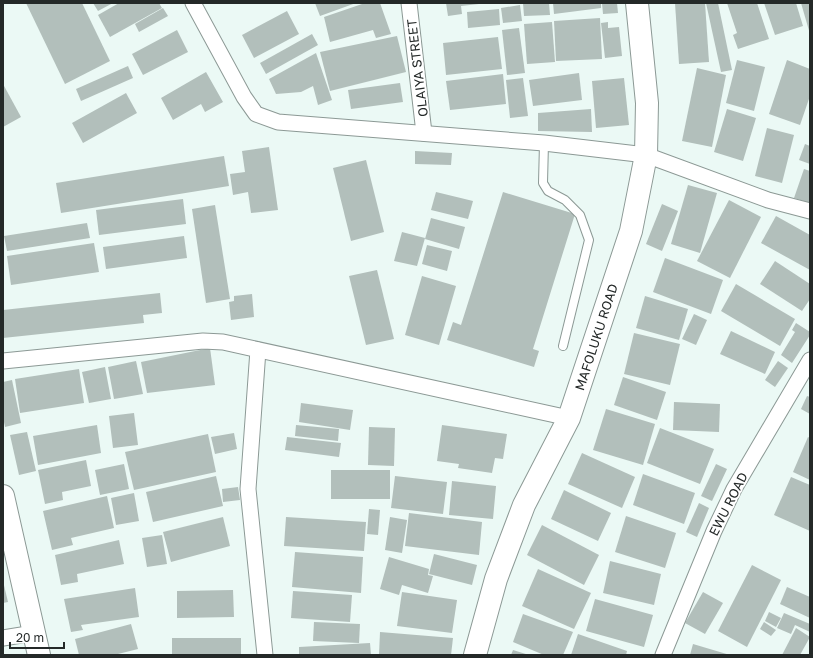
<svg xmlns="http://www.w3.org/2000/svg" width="813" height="658" viewBox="0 0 813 658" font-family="'Golos Text',sans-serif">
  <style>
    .building { fill: #b2bfbb }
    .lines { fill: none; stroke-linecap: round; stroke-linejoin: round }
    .lane-casing { stroke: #8c9995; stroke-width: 10 }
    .street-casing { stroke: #8c9995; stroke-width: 17 }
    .secondary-casing { stroke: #8c9995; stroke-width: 24 }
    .lane { stroke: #fff; stroke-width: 8 }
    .street { stroke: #fff; stroke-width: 15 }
    .secondary { stroke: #fff; stroke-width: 22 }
    .labels { text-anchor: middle; stroke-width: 3.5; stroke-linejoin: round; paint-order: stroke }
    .street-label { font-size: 13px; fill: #242928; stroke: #fff }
  </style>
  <rect width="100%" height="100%" fill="#ebf9f5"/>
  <!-- building -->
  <g class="building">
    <polygon points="26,3 82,3 110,61 65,84"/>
    <polygon points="93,3 113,3 98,11"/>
    <polygon points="119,3 159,3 162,8 110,37 98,15"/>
    <polygon points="315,3 356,3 320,16"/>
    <polygon points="365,3 380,3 391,34 376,38 373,30 330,42 324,17"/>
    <polygon points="446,3 479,3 479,4 461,6 462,14 448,16"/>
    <polygon points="523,3 549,3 550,15 524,16"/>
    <polygon points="553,3 601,3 601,8 554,14"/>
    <polygon points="602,3 617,3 618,13 603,14"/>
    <polygon points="675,3 705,3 709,62 679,64"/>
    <polygon points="706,3 718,3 732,70 721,72"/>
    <polygon points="727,3 757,3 769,39 738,49 733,35 737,33"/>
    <polygon points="764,3 796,3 803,26 775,35"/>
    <polygon points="801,3 810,3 810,34"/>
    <polygon points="520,5 522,21 503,23 501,8"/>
    <polygon points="163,8 168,16 139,32 135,24"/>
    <polygon points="499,9 500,25 468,28 467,12"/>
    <polygon points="287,11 299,34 254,58 242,35"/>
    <polygon points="600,18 602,59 556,61 554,21"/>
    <polygon points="552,22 555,62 527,64 524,24"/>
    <polygon points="608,22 608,28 619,27 622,56 605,58 601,23"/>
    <polygon points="519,28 525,73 507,75 502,30"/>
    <polygon points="177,30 188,52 143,75 132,54"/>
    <polygon points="312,34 318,45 266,74 260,63"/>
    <polygon points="397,36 406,72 330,91 320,52"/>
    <polygon points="498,37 502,69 446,75 443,43"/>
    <polygon points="316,53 332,100 318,105 313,86 301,92 276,94 269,79"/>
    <polygon points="737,60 765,67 754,111 726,103"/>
    <polygon points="787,60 810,69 810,96 800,125 769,114"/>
    <polygon points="128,66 133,78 81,101 76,89"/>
    <polygon points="697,68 726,75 712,147 682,141"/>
    <polygon points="206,72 223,102 205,112 201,104 173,120 161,98"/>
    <polygon points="579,73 582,100 533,106 529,80"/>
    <polygon points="503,74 506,104 450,110 446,81"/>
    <polygon points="523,78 528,116 510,118 506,80"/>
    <polygon points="624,78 629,125 596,128 592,81"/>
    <polygon points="400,83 403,102 351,109 348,90"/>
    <polygon points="3,84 21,117 3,127"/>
    <polygon points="126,93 137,113 83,143 72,123"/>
    <polygon points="591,109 592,132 538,131 538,113"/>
    <polygon points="727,109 756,118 743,161 714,152"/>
    <polygon points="767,128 794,135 782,183 755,176"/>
    <polygon points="805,144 810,146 810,164 799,160"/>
    <polygon points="269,147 278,210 251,213 248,192 233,195 230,174 245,172 242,151"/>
    <polygon points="415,151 452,153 451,165 415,164"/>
    <polygon points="224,156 229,186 61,213 56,183"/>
    <polygon points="366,160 384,232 351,241 333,168"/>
    <polygon points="804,169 810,171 810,203 794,198"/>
    <polygon points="688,185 717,193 700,253 671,244"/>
    <polygon points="436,192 473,201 468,219 431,210"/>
    <polygon points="503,192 575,214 533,349 539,351 534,367 447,340 453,322 461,325"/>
    <polygon points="183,199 186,224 99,235 96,210"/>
    <polygon points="729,200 761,217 730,278 697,261"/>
    <polygon points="662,204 678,211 662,251 646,244"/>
    <polygon points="215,205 230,299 206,303 192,209"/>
    <polygon points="776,216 810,235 810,270 761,243"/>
    <polygon points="431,218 465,227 459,249 425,239"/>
    <polygon points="87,223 90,238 7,251 4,236"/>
    <polygon points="402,232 425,238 417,266 394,261"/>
    <polygon points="184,236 187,258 106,269 103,247"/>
    <polygon points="94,243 99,272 11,285 7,256"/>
    <polygon points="427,245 452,251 447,271 422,264"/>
    <polygon points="665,258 723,280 711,314 653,292"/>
    <polygon points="775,261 810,284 810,299 802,311 760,284"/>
    <polygon points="377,270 394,339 366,345 349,276"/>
    <polygon points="422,276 456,286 439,345 405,335"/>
    <polygon points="736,284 795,319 780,346 721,311"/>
    <polygon points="160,293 162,313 143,315 144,323 3,338 3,310"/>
    <polygon points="252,294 254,317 231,320 229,302 234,301 234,296"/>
    <polygon points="645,296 688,309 679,340 636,328"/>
    <polygon points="694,314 707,320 696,345 682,339"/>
    <polygon points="796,323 810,332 810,335 792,363 781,355 795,332 792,330"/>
    <polygon points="731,331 775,352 765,374 720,354"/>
    <polygon points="634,333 680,344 670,385 624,374"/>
    <polygon points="210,348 215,385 147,393 141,362"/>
    <polygon points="136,361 143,394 114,399 108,367"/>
    <polygon points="778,361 788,368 775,387 765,380"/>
    <polygon points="105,367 111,399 89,403 82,372"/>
    <polygon points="79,369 84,403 20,413 15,379"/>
    <polygon points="623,377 666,392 657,420 614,405"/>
    <polygon points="12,380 21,423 5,427 3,417 3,382"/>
    <polygon points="807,396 810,397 810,414 801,409"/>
    <polygon points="674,402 720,404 719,432 673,430"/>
    <polygon points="301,403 353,410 350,430 299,422"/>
    <polygon points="606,409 655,424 643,465 593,450"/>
    <polygon points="134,413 138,445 113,448 109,416"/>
    <polygon points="97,425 101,453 38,465 33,436"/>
    <polygon points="296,425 339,429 338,441 295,436"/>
    <polygon points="442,425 507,434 503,459 495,458 492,473 458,468 459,464 437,461"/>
    <polygon points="369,427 395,428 394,466 368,465"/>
    <polygon points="660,428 714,449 700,484 647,463"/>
    <polygon points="27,432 36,471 19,475 10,435"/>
    <polygon points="234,433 237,449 215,454 211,437"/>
    <polygon points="208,434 216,472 134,490 125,452"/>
    <polygon points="287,437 341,443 339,457 285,450"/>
    <polygon points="808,437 810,438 810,480 793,472"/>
    <polygon points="582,453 635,477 622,508 568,484"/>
    <polygon points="86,460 91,486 62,492 63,500 45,504 38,470"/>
    <polygon points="124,464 129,489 100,495 95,470"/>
    <polygon points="716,464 727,469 712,501 701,496"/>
    <rect x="331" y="470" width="59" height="29"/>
    <polygon points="643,474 695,493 684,524 633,505"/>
    <polygon points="216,476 223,506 153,522 146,492"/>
    <polygon points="395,476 447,482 443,514 391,508"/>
    <polygon points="791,477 810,485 810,531 774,515"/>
    <polygon points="452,481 496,486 493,519 449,515"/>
    <polygon points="238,487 240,500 223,502 222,489"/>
    <polygon points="564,490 611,513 598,541 551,519"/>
    <polygon points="134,493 139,521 116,525 111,498"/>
    <polygon points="107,496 114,528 71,538 73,545 52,550 43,511"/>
    <polygon points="699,503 709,508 697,537 686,532"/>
    <polygon points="369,509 380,510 378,535 367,534"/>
    <polygon points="409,513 482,522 479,555 405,546"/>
    <polygon points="626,516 676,533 665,568 615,552"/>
    <polygon points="223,517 230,546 171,562 163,532"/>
    <polygon points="286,517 366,522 364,551 284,546"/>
    <polygon points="390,517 407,520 402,553 385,550"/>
    <polygon points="542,525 599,555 584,585 527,555"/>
    <polygon points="162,535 167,564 147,567 142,538"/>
    <polygon points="119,540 124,564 77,574 78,582 61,585 55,555"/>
    <polygon points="295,552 363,557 361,593 292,587"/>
    <polygon points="434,554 477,565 472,585 429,574"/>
    <polygon points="389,557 429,569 428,575 433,576 428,593 402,585 399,595 380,589"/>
    <polygon points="610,561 661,574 654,605 603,593"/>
    <polygon points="752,565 781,580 747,647 718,631"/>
    <polygon points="538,569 591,593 574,629 522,606"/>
    <polygon points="3,581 8,602 3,603"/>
    <polygon points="787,587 810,597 810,618 780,604"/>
    <polygon points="135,588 139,617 81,625 83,630 71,632 64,599"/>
    <polygon points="233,590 234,617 177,618 177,591"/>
    <polygon points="293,591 352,595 350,622 291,618"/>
    <polygon points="402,592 457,600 452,633 397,626"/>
    <polygon points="703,592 723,603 705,634 685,623"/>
    <polygon points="595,599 653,615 644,647 586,631"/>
    <polygon points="769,612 781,618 776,627 765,621"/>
    <polygon points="784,613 810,624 810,632 795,625 791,634 777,628"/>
    <polygon points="523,614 573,632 563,655 544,655 513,642"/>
    <polygon points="314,622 360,624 359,643 313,641"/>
    <polygon points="764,622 776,630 771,636 760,629"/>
    <polygon points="131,624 138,649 114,655 79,655 75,639"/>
    <polygon points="796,628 810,637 800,655 782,655"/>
    <polygon points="380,632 453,638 451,655 379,655"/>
    <polygon points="578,634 627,651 626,655 571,655"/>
    <rect x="172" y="638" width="69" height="17"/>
    <polygon points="370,643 371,655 299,655 299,647"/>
    <polygon points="693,644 730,655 690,655"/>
    <polygon points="513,650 529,655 511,655"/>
  </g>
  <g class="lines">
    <!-- lane casing -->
    <g class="lane-casing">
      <polyline id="lane" points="544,143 543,183 548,191 565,200 580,215 589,240 563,346"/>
    </g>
    <!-- street casing -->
    <g class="street-casing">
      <g id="street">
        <polyline points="193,3 244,97 256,114 278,122 544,143 646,155 768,200 810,211"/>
        <polyline points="409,3 424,133"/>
        <polyline points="258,350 248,489 265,655"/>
        <polyline points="3,361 203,341 223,342 569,418"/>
        <polyline points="3,638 34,633"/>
        <polyline points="663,655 714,531 734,489 810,360"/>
      </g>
    </g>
    <!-- secondary casing -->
    <g class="secondary-casing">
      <g id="secondary">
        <polyline points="3,496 39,655"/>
        <polyline points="475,655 496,579 524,505 569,418 631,231 646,155 647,103 637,3"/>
      </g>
    </g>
    <!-- lane -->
    <use href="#lane" class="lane"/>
    <!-- street -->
    <use href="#street" class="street"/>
    <!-- secondary -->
    <use href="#secondary" class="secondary"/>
  </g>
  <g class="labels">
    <!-- street labels -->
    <g class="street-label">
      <text transform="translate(417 68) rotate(-97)" y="5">OLAIYA STREET</text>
      <text transform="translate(596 337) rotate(-72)" y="5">MAFOLUKU ROAD</text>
      <text transform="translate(728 504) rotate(-63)" y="5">EWU ROAD</text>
    </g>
  </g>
  <!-- border -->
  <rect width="813" height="658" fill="none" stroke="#242928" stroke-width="8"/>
  <!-- scale -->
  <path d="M10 642v6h54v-6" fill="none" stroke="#242928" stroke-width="2"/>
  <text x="16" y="642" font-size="12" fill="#242928" stroke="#ffffff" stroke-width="3" paint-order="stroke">20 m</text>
</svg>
